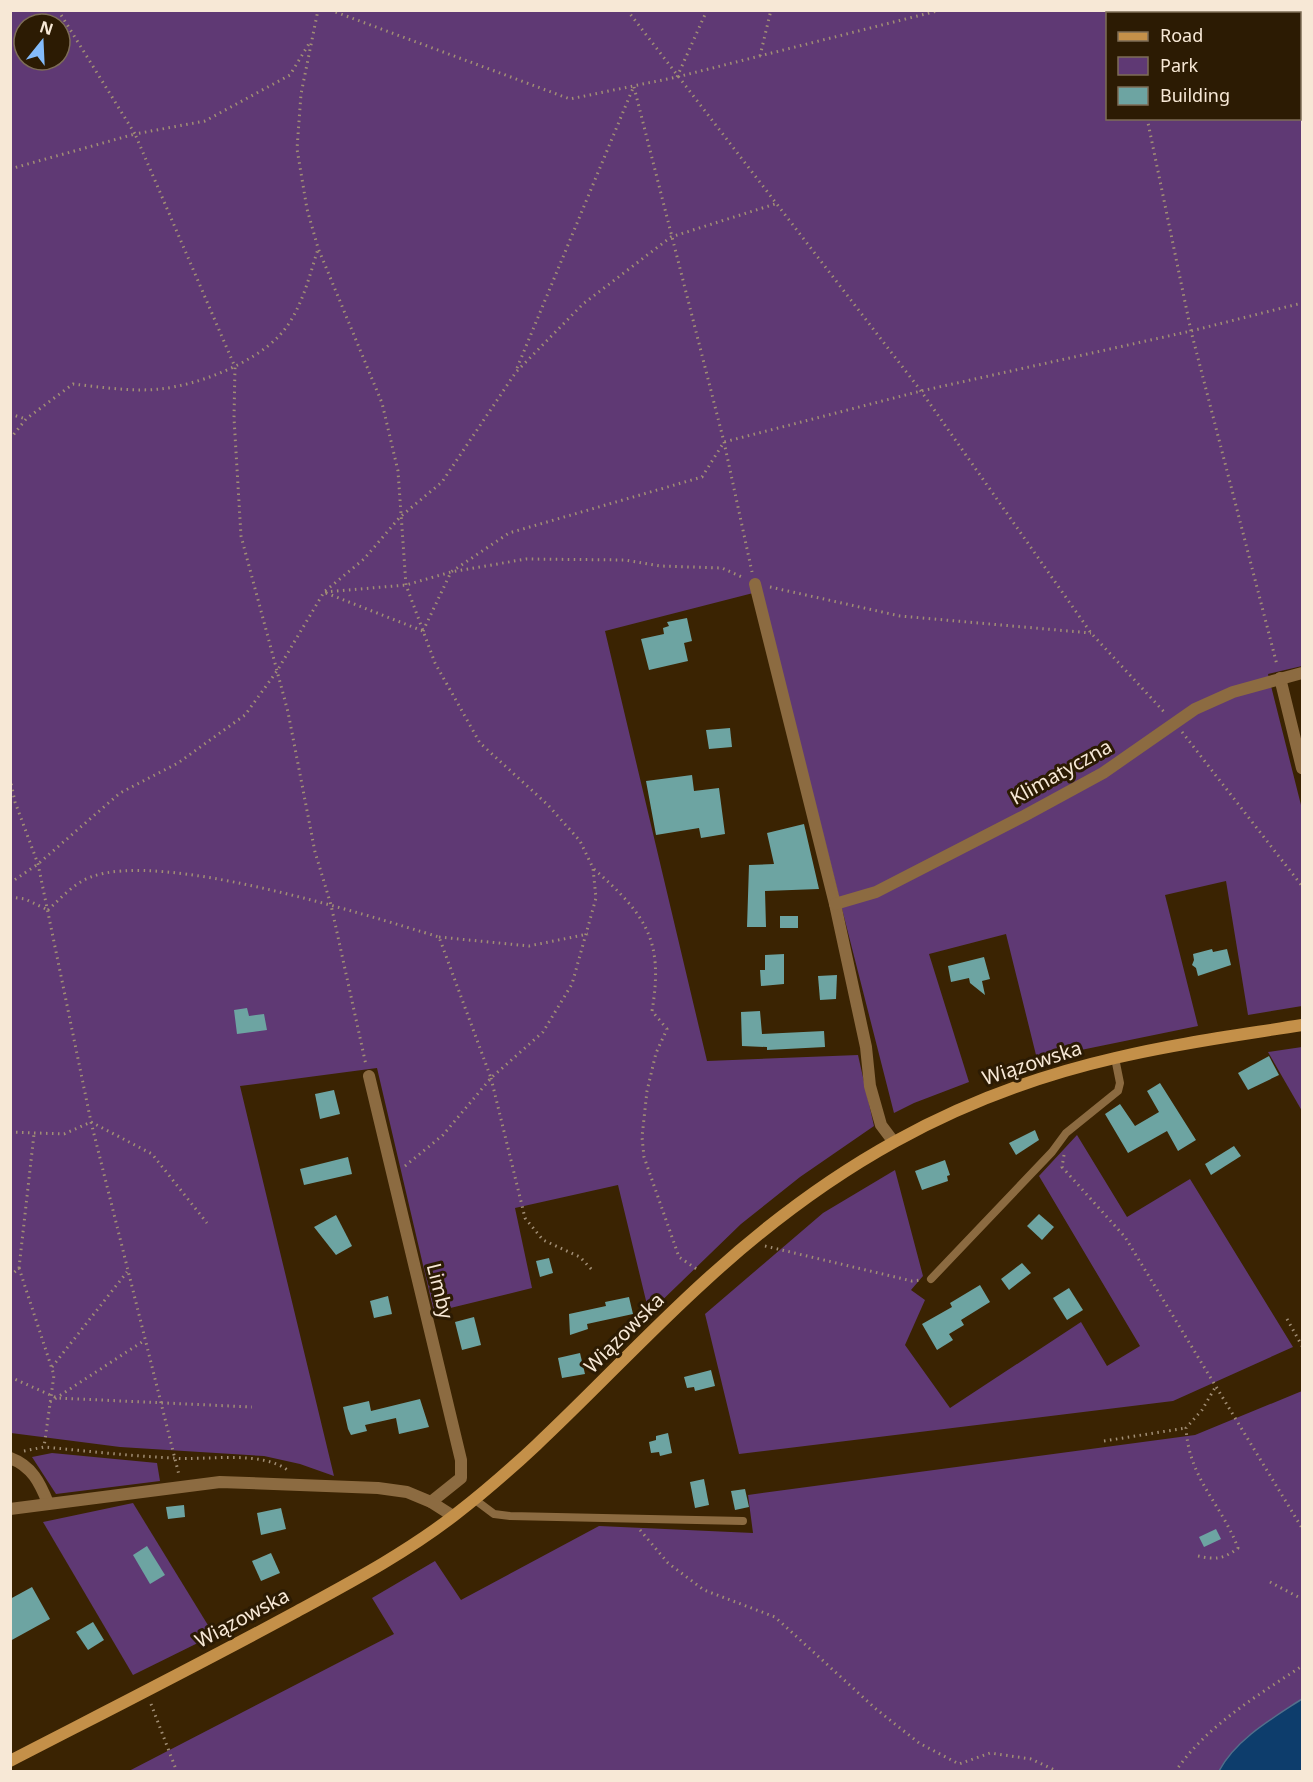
<svg xmlns="http://www.w3.org/2000/svg" width="1313" height="1782" viewBox="0 0 1313 1782" font-family="'Noto Sans',sans-serif">
  <style>
    .green { fill: #5f3974; fill-rule: evenodd }
    .water { fill: #0d3d6c; stroke: #53708c; stroke-width: 1.5 }
    .building { fill: #6da4a2 }
    .lines { fill: none; stroke-linecap: round; stroke-linejoin: round }
    .path { stroke: #a18e75; stroke-width: 3; stroke-dasharray: 1.5 4.5; stroke-linecap: butt }
    .lane { stroke: #8c6b41; stroke-width: 8 }
    .street { stroke: #8c6b41; stroke-width: 12 }
    .secondary { stroke: #c49049; stroke-width: 12 }
    .labels { text-anchor: middle; stroke-width: 6; stroke-linejoin: round; paint-order: stroke }
    .street-label { font-size: 20px; fill: #f7e8d6; stroke: #2c1b03 }
  </style>
  <rect width="100%" height="100%" fill="#3a2302"/>
  <!-- green -->
  <g class="green">
    <path d="M11,11H1302V666L1268,674L1302,809V1006L1248,1015L1226,881L1165,895L1198,1026L1037,1059L1006,934L929,954L969,1082L914,1103L894,1113L761,591L605,631L707,1061L858,1055L874,1126L800,1177L741,1224L649,1313L618,1185L515,1208L532,1288L434,1312L377,1068L240,1086L334,1476L300,1464L264,1456L120,1447L11,1433ZM1108,14H1300V118H1108ZM24,24H60V60H24Z"/>
    <polygon points="1302,1047 1302,1111 1268,1052"/>
    <polygon points="1077,1135 1127,1217 1190,1179 1293,1347 1173,1401 739,1454 705,1314 823,1213 895,1170 923,1276 911,1290 925,1300 905,1345 950,1408 1081,1322 1107,1366 1140,1346 1039,1176"/>
    <path d="M1302,1391V1699C1273,1718 1236,1739 1219,1771L127,1772L394,1634L372,1598L435,1561L461,1600L599,1526L753,1533L748,1495L1195,1435Z"/>
    <polygon points="52,1453 157,1463 160,1481 56,1494 32,1457"/>
    <polygon points="133,1503 214,1635 133,1675 43,1522"/>
  </g>
  <!-- water -->
  <path class="water" d="M1302,1699V1771H1219C1236,1739 1273,1718 1302,1699Z"/>
  <!-- building -->
  <g class="building">
    <polygon points="687,618 692,641 684,643 688,661 649,670 641,639 664,634 663,628 669,626 667,622"/>
    <polygon points="730,728 732,747 709,749 706,730"/>
    <polygon points="692,775 694,791 719,788 725,834 701,838 699,828 656,835 646,781"/>
    <polygon points="804,824 819,889 765,891 766,927 747,927 749,865 774,864 767,833"/>
    <rect x="780" y="916" width="18" height="12"/>
    <polygon points="1212,949 1213,952 1227,949 1231,965 1198,976 1196,968 1192,965 1194,960 1193,954"/>
    <polygon points="784,954 784,984 761,986 760,970 765,970 765,955"/>
    <polygon points="984,957 990,979 982,981 985,995 970,983 969,978 951,982 948,966"/>
    <polygon points="837,975 836,999 820,1000 818,976"/>
    <polygon points="247,1008 249,1016 264,1014 267,1030 237,1034 234,1010"/>
    <polygon points="760,1011 762,1034 824,1031 825,1047 767,1050 767,1047 742,1046 741,1012"/>
    <polygon points="1269,1056 1279,1075 1248,1090 1238,1073"/>
    <polygon points="1160,1083 1196,1140 1178,1151 1167,1131 1128,1153 1105,1114 1120,1104 1135,1126 1159,1112 1147,1091"/>
    <polygon points="334,1090 340,1114 320,1119 315,1094"/>
    <polygon points="1035,1130 1039,1140 1016,1155 1009,1143"/>
    <polygon points="1234,1146 1241,1156 1211,1175 1205,1164"/>
    <polygon points="348,1157 352,1174 304,1185 300,1169"/>
    <polygon points="945,1160 950,1175 947,1176 948,1181 922,1190 915,1171"/>
    <polygon points="1039,1214 1054,1227 1042,1240 1027,1226"/>
    <polygon points="336,1215 352,1246 336,1255 314,1227"/>
    <polygon points="549,1258 553,1273 540,1277 536,1261"/>
    <polygon points="1022,1263 1031,1273 1009,1290 1001,1279"/>
    <polygon points="980,1285 990,1302 961,1320 964,1325 949,1334 953,1340 937,1350 922,1324 952,1307 950,1303"/>
    <polygon points="1069,1288 1083,1310 1067,1320 1053,1298"/>
    <polygon points="388,1296 392,1314 374,1318 370,1301"/>
    <polygon points="629,1297 633,1314 587,1324 588,1329 570,1335 569,1314 606,1306 605,1302"/>
    <polygon points="474,1317 481,1345 462,1350 455,1322"/>
    <polygon points="580,1353 585,1374 562,1378 558,1358"/>
    <polygon points="711,1370 715,1386 695,1391 694,1387 687,1388 684,1377"/>
    <polygon points="420,1399 429,1427 399,1434 396,1418 365,1425 367,1431 351,1435 348,1429 343,1407 369,1401 371,1411"/>
    <polygon points="668,1433 672,1453 660,1456 659,1452 651,1453 649,1442 656,1440 656,1436"/>
    <polygon points="704,1479 709,1505 695,1508 690,1482"/>
    <polygon points="745,1489 749,1507 735,1510 731,1491"/>
    <polygon points="184,1505 185,1517 168,1519 166,1507"/>
    <polygon points="281,1508 286,1529 261,1535 257,1513"/>
    <polygon points="1216,1529 1221,1539 1204,1547 1199,1537"/>
    <polygon points="147,1546 165,1575 150,1584 133,1555"/>
    <polygon points="271,1553 280,1573 261,1581 252,1561"/>
    <polygon points="32,1587 50,1619 10,1641 10,1599"/>
    <polygon points="93,1622 104,1640 88,1650 76,1632"/>
  </g>
  <g class="lines">
    <!-- path -->
    <g class="path">
      <polyline points="58,10 135,134 205,121 290,75 310,42"/>
      <polyline points="330,10 570,99 677,77 941,10"/>
      <polyline points="627,10 921,391 1091,633 1166,714"/>
      <polyline points="1125,10 1125,14"/>
      <polyline points="760,56 771,10"/>
      <polyline points="677,77 707,10"/>
      <polyline points="634,87 724,442 752,572"/>
      <polyline points="1147,118 1191,331 1277,665"/>
      <polyline points="10,169 135,134 235,367 234,418 241,536 288,712 315,852 331,905 366,1065"/>
      <polyline points="517,368 633,88"/>
      <polyline points="10,414 26,419"/>
      <path d="M10,439L26,419L73,384C100,387 132,392 160,389C198,385 252,364 279,336C301,313 309,277 318,249"/>
      <polyline points="770,587 900,616 1091,633"/>
      <polyline points="325,592 406,585 451,572 526,559 625,560 660,566 722,568 744,578"/>
      <polyline points="326,593 423,631"/>
      <polyline points="423,631 451,572 509,533 702,477 724,442 921,391 1191,331 1302,303"/>
      <polyline points="1182,732 1302,886"/>
      <polyline points="10,778 15,802 38,864 91,1122 179,1475"/>
      <path d="M594,869C646,915 664,940 652,1011L667,1029L656,1053L647,1091L642,1137L644,1157L679,1257L698,1270"/>
      <polyline points="10,883 38,864 120,793 178,763 245,715 277,671 324,592 364,559 400,517 442,482 516,372 583,304 671,237 775,204"/>
      <polyline points="10,897 25,899 48,910"/>
      <path d="M48,910C61,898 74,883 91,877C162,850 363,914 439,937L491,1078L543,1032L572,984L596,898L593,868L580,841L548,805L480,743L435,663L406,585L398,471L382,403L318,248L307,209L297,149L301,94L318,10"/>
      <polyline points="439,937 529,946 588,934"/>
      <polyline points="491,1078 525,1218 543,1240 580,1257 594,1272"/>
      <polyline points="91,1122 152,1154 207,1223"/>
      <polyline points="10,1132 64,1134 91,1122"/>
      <polyline points="1064,1155 1062,1167 1125,1237 1302,1528"/>
      <polyline points="405,1166 443,1135 491,1078"/>
      <polyline points="765,1246 912,1281 922,1280"/>
      <polyline points="19,1268 54,1375 44,1447"/>
      <polyline points="10,1276 19,1268 34,1134"/>
      <polyline points="1287,1319 1302,1346"/>
      <polyline points="52,1367 127,1272"/>
      <polyline points="10,1377 57,1398 252,1407"/>
      <polyline points="50,1402 145,1340"/>
      <polyline points="1104,1441 1186,1428"/>
      <path d="M24,1451L44,1447C87,1451 130,1456 173,1458C206,1461 263,1449 290,1472"/>
      <polyline points="640,1530 668,1563 704,1590 775,1617 876,1709 919,1743 959,1764 990,1753 1031,1759 1059,1772"/>
      <path d="M1198,1556C1216,1560 1224,1559 1238,1548C1221,1503 1189,1479 1186,1428L1202,1410L1216,1386"/>
      <polyline points="1270,1582 1302,1599"/>
      <polyline points="151,1704 177,1772"/>
      <path d="M1175,1772C1206,1726 1257,1696 1302,1666"/>
    </g>
    <!-- lane -->
    <g class="lane">
      <polyline points="931,1279 1052,1152 1066,1133 1118,1091 1120,1083 1115,1058"/>
      <polyline points="474,1499 494,1514 510,1516 743,1521"/>
    </g>
    <!-- street -->
    <g class="street">
      <polyline points="755,584 835,904 866,1047 870,1086 881,1125 893,1141"/>
      <polyline points="1280,678 1302,768"/>
      <polyline points="835,904 876,892 1024,816 1103,773 1195,709 1233,692 1302,673"/>
      <polyline points="369,1076 461,1460 461,1478 431,1502"/>
      <path d="M10,1458C32,1466 40,1483 48,1503"/>
      <polyline points="10,1509 220,1482 378,1488 407,1492 431,1502 453,1516"/>
    </g>
    <!-- secondary -->
    <path class="secondary" d="M10,1761C105,1712 200,1664 294,1613C349,1583 406,1553 456,1514C547,1444 621,1357 706,1280C827,1169 954,1095 1115,1058C1177,1043 1240,1035 1302,1025"/>
  </g>
  <g class="labels">
    <!-- street labels -->
    <g class="street-label">
      <text transform="translate(1061 772) rotate(-29)" y="7">Klimatyczna</text>
      <text transform="translate(1032 1063) rotate(-18)" y="7">Wiązowska</text>
      <text transform="translate(440 1291) rotate(76)" y="7">Limby</text>
      <text transform="translate(624 1333) rotate(-45)" y="7">Wiązowska</text>
      <text transform="translate(242 1618) rotate(-28)" y="7">Wiązowska</text>
    </g>
  </g>
  <!-- border -->
  <rect width="1313" height="1782" fill="none" stroke="#f7e8d6" stroke-width="24"/>
  <!-- legend -->
  <rect x="1106" y="12" width="195" height="108" fill="#2c1b03" stroke="#7d6d57" stroke-width="1.5"/>
  <rect x="1118" y="32" width="30" height="9" fill="#c49049" stroke="#7d6d57" stroke-width="1.5"/>
  <text x="1160" y="42" font-size="18" fill="#f7e8d6">Road</text>
  <rect x="1118" y="57" width="30" height="18" fill="#5f3974" stroke="#7d6d57" stroke-width="1.5"/>
  <text x="1160" y="72" font-size="18" fill="#f7e8d6">Park</text>
  <rect x="1118" y="87" width="30" height="18" fill="#6da4a2" stroke="#7d6d57" stroke-width="1.5"/>
  <text x="1160" y="102" font-size="18" fill="#f7e8d6">Building</text>
  <!-- north arrow -->
  <g transform="translate(42 42) rotate(18)"><circle r="28" fill="#2c1b03" stroke="#7d6d57" stroke-width="1.5"/>
  <path d="M0-4.5L10 22L0 15L-10 22Z" fill="#84bcfb"/>
  <text y="-9" font-size="16" font-weight="bold" text-anchor="middle" fill="#f7e8d6">N</text>
  </g>
</svg>
